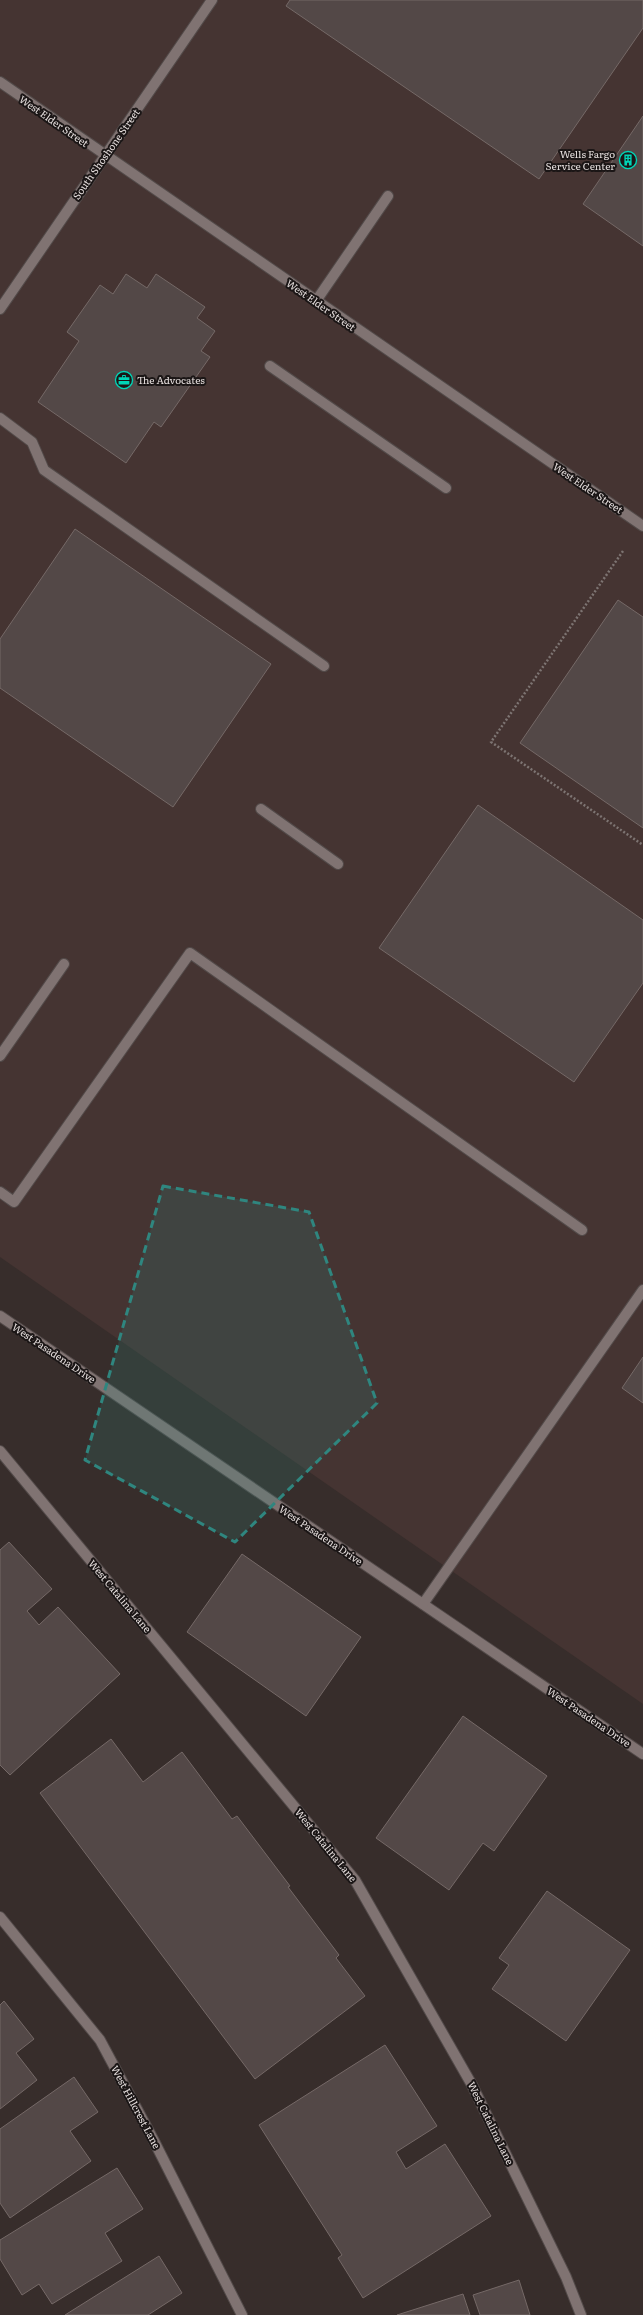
<svg xmlns="http://www.w3.org/2000/svg" width="643" height="2315" viewBox="0 0 643 2315" font-family="Literata,serif">
  <style>
    .built { fill: #453432 }
    .building { fill: #534847; stroke: #756967 }
    .lines { fill: none; stroke-linecap: round; stroke-linejoin: round }
    .minor-casing { stroke: #524a49; stroke-width: 12 }
    .path { stroke: #7d7472; stroke-width: 2.5; stroke-dasharray: 2 2; stroke-linecap: butt }
    .minor { stroke: #807372; stroke-width: 10 }
    .marked { fill: #2f867f; fill-opacity: 0.2; stroke: #2f867f; stroke-width: 3; stroke-dasharray: 8 5; stroke-linejoin: round }
    .labels { text-anchor: middle; stroke-width: 4; stroke-linejoin: round; paint-order: stroke }
    .street-label { font-size: 10px; fill: #e7e0df; stroke: #1b1616 }
    .poi-label { font-size: 10px; fill: #e7e0df; stroke: #1b1616; text-anchor: end }
  </style>
  <rect width="100%" height="100%" fill="#372d2b"/>
  <!-- built -->
  <polygon class="built" points="0,0 643,0 643,1704 0,1257"/>
  <!-- building -->
  <g class="building">
    <polygon points="290,0 643,0 643,28 539,179 286,6"/>
    <polygon points="643,116 643,246 583,204"/>
    <polygon points="126,274 147,288 156,274 205,307 197,318 215,331 201,351 210,357 161,427 154,422 126,463 38,402 79,341 67,332 100,285 113,294"/>
    <polygon points="75,529 271,664 173,807 0,688 0,639"/>
    <polygon points="618,600 643,617 643,828 520,743"/>
    <polygon points="478,805 643,920 643,983 574,1082 379,948"/>
    <polygon points="643,1357 643,1403 622,1388"/>
    <polygon points="9,1542 52,1589 27,1611 39,1625 58,1607 120,1674 10,1775 0,1765 0,1550"/>
    <polygon points="242,1554 361,1637 306,1716 187,1632"/>
    <polygon points="463,1716 547,1776 494,1851 483,1843 449,1890 376,1838"/>
    <polygon points="111,1739 143,1782 182,1752 232,1819 237,1816 290,1886 288,1887 339,1955 336,1958 365,1996 255,2079 40,1793"/>
    <polygon points="547,1891 630,1950 566,2041 492,1989 509,1965 499,1958"/>
    <polygon points="4,2001 34,2039 16,2053 37,2080 0,2109 0,2005"/>
    <polygon points="385,2045 437,2126 396,2152 406,2169 445,2144 491,2216 363,2298 338,2258 342,2255 259,2125"/>
    <polygon points="74,2077 98,2112 70,2131 91,2161 10,2218 0,2203 0,2129"/>
    <polygon points="117,2168 143,2209 105,2233 122,2261 52,2304 39,2284 22,2295 0,2259 0,2240"/>
    <polygon points="159,2256 182,2293 148,2315 65,2315"/>
    <polygon points="519,2280 530,2315 480,2315 473,2295"/>
    <polygon points="463,2294 470,2315 397,2315"/>
  </g>
  <g class="lines">
    <!-- minor casing -->
    <g class="minor-casing">
      <g id="minor">
        <polyline points="0,82 643,526"/>
        <polyline points="316,301 388,196"/>
        <polyline points="0,309 212,0"/>
        <polyline points="270,366 446,488"/>
        <polyline points="0,418 32,442 44,470 324,666"/>
        <polyline points="261,809 338,864"/>
        <polyline points="0,1056 64,964"/>
        <polyline points="0,1192 14,1202 190,953 582,1230"/>
        <polyline points="0,1316 643,1754"/>
        <polyline points="0,1451 355,1880 472,2085 566,2277 581,2315"/>
        <polyline points="423,1604 643,1290"/>
        <polyline points="0,1917 100,2040 153,2139 242,2315"/>
      </g>
    </g>
    <!-- path -->
    <polyline class="path" points="623,551 491,742 643,845"/>
    <!-- minor -->
    <use href="#minor" class="minor"/>
  </g>
  <!-- marked area -->
  <path class="marked" d="M163,1186L309,1212L377,1403L235,1542L85,1460Z"/>
  <!-- icons -->
  <defs>
    <g id="building-ring" transform="scale(0.9)"><circle r="9.5" fill="#1b1616" stroke="#00d5b7" stroke-width="1.5"/><path d="M-4-6H4V6H1V3H-1V6H-4ZM-2.5-4.3h1.7v1.8h-1.7ZM.8-4.3h1.7v1.8H.8ZM-2.5-1h1.7V.8h-1.7ZM.8-1h1.7V.8H.8Z" fill="#00d5b7"/></g>
    <g id="office-ring" transform="scale(0.9)"><circle r="9.5" fill="#1b1616" stroke="#00d5b7" stroke-width="1.5"/><path d="M-6-3h4V-5.5h4V-3h4V5H-6ZM-1-4.5V-3h2v-1.5ZM-6 0V1H6V0Z" fill="#00d5b7"/></g>
  </defs>
  <g fill-rule="evenodd">
    <use href="#building-ring" x="628" y="160"/>
    <use href="#office-ring" x="124" y="380"/>
  </g>
  <g class="labels">
    <!-- street labels -->
    <g class="street-label">
      <text transform="translate(54 121) rotate(35)" y="4">West Elder Street</text>
      <text transform="translate(106 154) rotate(-55)" y="4">South Shoshone Street</text>
      <text transform="translate(321 305) rotate(35)" y="4">West Elder Street</text>
      <text transform="translate(588 488) rotate(34)" y="4">West Elder Street</text>
      <text transform="translate(54 1353) rotate(34)" y="4">West Pasadena Drive</text>
      <text transform="translate(321 1535) rotate(34)" y="4">West Pasadena Drive</text>
      <text transform="translate(120 1596) rotate(50)" y="4">West Catalina Lane</text>
      <text transform="translate(589 1717) rotate(34)" y="4">West Pasadena Drive</text>
      <text transform="translate(326 1845) rotate(51)" y="4">West Catalina Lane</text>
      <text transform="translate(136 2107) rotate(62)" y="4">West Hillcrest Lane</text>
      <text transform="translate(491 2123) rotate(64)" y="4">West Catalina Lane</text>
    </g>
    <!-- poi labels -->
    <g class="poi-label">
      <text x="615" y="158">Wells Fargo<tspan x="615" dy="12">Service Center</tspan></text>
      <text x="137" y="384" text-anchor="start">The Advocates</text>
    </g>
  </g>
</svg>
